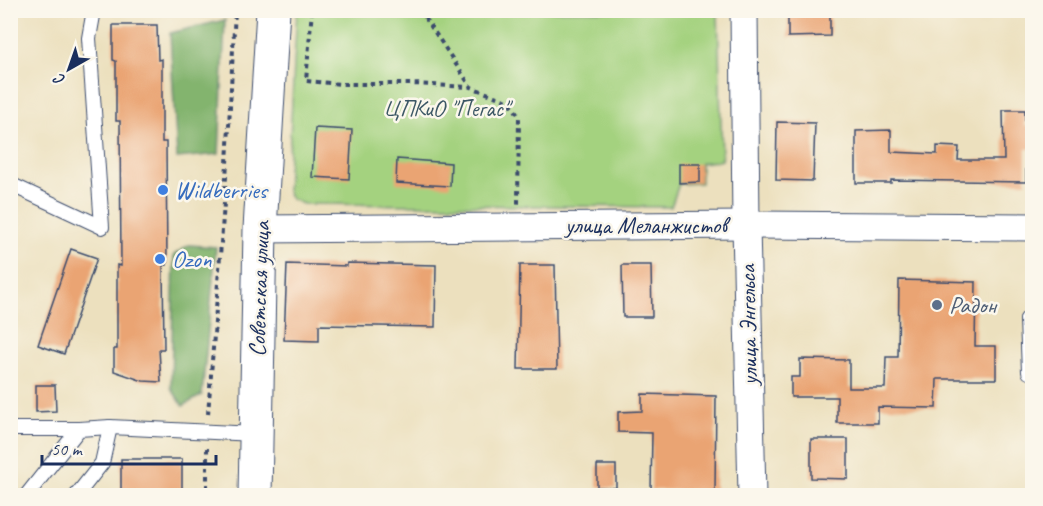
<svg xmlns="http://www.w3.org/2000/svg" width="1043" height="506" viewBox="0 0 1043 506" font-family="Caveat,sans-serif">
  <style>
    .green { fill: #a4d27f; stroke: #60806e; stroke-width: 1.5 }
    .forest { fill: #83b46e; stroke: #4f7266; stroke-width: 1.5 }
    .building { fill: #eaa473 }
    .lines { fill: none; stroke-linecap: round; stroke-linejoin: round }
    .lane-casing { stroke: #3a4a6c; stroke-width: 16 }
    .street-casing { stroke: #3a4a6c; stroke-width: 29 }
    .secondary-casing { stroke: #3a4a6c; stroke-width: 35 }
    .path { stroke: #3a4a6c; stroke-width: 4; stroke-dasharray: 4.5 4.5; stroke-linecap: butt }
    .lane { stroke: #fff; stroke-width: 14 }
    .street { stroke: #fff; stroke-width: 27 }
    .secondary { stroke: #fff; stroke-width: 33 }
    .shop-dot { fill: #3f7fe0; stroke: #fbf7ec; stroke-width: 2 }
    .service-dot { fill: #5c6f8a; stroke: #fbf7ec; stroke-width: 2 }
    .labels { text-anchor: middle; stroke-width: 5; stroke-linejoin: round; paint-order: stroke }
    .park-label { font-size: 24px; fill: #3d5866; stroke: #fbf7ec }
    .shop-label { font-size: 24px; fill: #366cbe; stroke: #fbf7ec; text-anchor: start }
    .street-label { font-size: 24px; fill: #1b2f5e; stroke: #fbf7ec }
    .service-label { font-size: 24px; fill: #4e5e75; stroke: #fbf7ec; text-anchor: start }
  </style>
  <rect width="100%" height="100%" fill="#fbf7ec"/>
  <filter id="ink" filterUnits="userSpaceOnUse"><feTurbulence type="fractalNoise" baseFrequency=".0167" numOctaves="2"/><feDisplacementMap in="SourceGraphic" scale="12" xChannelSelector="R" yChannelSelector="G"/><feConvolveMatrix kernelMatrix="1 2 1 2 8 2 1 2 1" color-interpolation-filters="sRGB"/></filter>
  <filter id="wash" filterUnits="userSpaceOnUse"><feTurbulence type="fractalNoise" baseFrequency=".008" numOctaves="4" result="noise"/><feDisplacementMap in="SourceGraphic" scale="24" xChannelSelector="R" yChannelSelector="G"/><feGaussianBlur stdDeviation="1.35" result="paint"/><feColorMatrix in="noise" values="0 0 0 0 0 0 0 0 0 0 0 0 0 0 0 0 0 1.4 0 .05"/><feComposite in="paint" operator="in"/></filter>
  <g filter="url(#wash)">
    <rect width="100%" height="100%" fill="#ece0be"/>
    <!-- green -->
    <polygon class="green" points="297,11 718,11 722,160 701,163 701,183 679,184 671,207 303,204 291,199 287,191"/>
    <!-- forest -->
    <g class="forest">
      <polygon points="225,20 219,154 177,158 170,33"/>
      <polygon points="189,245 216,247 202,395 183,406 171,388 174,255"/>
    </g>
    <g id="blocks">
      <!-- building -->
      <g class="building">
        <polygon points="788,10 830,10 830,36 788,37"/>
        <polygon points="113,25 157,25 158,60 162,59 162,142 166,142 167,265 163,265 164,349 159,349 161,382 143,381 114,371 114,349 117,349 117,265 121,266 120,121 116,121 116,61 113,60"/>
        <polygon points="1003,110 1025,110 1025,126 1032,126 1032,149 1026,149 1026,182 891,180 891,183 856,183 856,131 891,130 891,152 937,154 937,146 959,147 958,160 1004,160"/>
        <polygon points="777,122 815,123 813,181 776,180"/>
        <polygon points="315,128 352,130 349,179 312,177"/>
        <polygon points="397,159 451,163 450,186 396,183"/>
        <polygon points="679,164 700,164 700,182 679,183"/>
        <polygon points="71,249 97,258 64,354 38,345"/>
        <polygon points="347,263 436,265 435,327 319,325 319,341 284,340 287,264 347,266"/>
        <polygon points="520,265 555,265 557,369 518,369"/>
        <polygon points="622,265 651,265 652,317 623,317"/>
        <polygon points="899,280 976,282 975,346 996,346 996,379 937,379 936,408 878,407 878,423 837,423 837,397 791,397 791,377 800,377 800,359 849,360 849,388 885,388 886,357 898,357"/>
        <polygon points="36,385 55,385 56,411 36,412"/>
        <polygon points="642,394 716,396 715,491 651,490 652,433 618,432 618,412 642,411"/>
        <polygon points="811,439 848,439 848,479 811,478"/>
        <polygon points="121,459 182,459 182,495 127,495 127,493 121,493"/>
        <polygon points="597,465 616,465 616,488 597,487"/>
      </g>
    </g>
  </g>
  <g filter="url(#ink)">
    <use href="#blocks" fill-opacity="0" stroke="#3a4a6c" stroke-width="1.5"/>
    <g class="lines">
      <!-- lane casing -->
      <g class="lane-casing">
        <g id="lane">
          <polyline points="10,184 102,227 89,38 94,10"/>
          <polyline points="1029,372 1027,319 1032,319"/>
          <polyline points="10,429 79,429"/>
          <polyline points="26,496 79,429 110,427 255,434"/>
          <polyline points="76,496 102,463 110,427"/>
        </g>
      </g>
      <!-- street casing -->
      <g class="street-casing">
        <g id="street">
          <polyline points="744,10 746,225 752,496"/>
          <polyline points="260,229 746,225 1032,227"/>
        </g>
      </g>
      <!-- secondary casing -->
      <g class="secondary-casing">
        <polyline id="secondary" points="255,496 260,229 273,10"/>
      </g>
      <!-- path -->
      <g class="path">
        <polyline points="312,10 306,81 341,84 412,84 471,87 510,102 519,116 518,204"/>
        <polyline points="420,10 471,87"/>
        <polyline points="208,414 227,164 235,10"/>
        <polyline points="207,448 207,496"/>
      </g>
      <!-- lane -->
      <use href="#lane" class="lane"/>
      <!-- street -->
      <use href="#street" class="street"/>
      <!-- secondary -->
      <use href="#secondary" class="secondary"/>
    </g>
  </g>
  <!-- markers -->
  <g class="shop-dot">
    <circle cx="163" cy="190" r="6"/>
    <circle cx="160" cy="259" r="6"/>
  </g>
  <circle class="service-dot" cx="937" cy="305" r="6"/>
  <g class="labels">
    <!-- park labels -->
    <g class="park-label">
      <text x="446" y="116">ЦПКиО "Пегас"</text>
    </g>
    <!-- shop labels -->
    <g class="shop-label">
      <text x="175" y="198">Wildberries</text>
      <text x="172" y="267">Ozon</text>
    </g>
    <!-- street labels -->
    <g class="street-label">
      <text x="646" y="233">улица Меланжистов</text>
      <text transform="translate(259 289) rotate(-88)" y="8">Советская улица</text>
      <text transform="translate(748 325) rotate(-91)" y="8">улица Энгельса</text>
    </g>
    <!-- service labels -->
    <g class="service-label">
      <text x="949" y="313">Радон</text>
    </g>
  </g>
  <!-- margin -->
  <rect width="1043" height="506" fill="none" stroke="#fbf7ec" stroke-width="36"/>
  <!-- north arrow -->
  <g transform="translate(69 69) rotate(220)" stroke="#fbf7ec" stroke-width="4.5" paint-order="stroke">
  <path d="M0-4.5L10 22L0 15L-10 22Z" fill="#1b2f5e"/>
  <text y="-9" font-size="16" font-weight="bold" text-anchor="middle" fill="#1b2f5e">С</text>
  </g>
  <!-- scale -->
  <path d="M42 455v9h174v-9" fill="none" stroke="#1b2f5e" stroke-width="3"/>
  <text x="51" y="455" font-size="18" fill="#1b2f5e" stroke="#fbf7ec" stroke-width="4.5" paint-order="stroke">50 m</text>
</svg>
